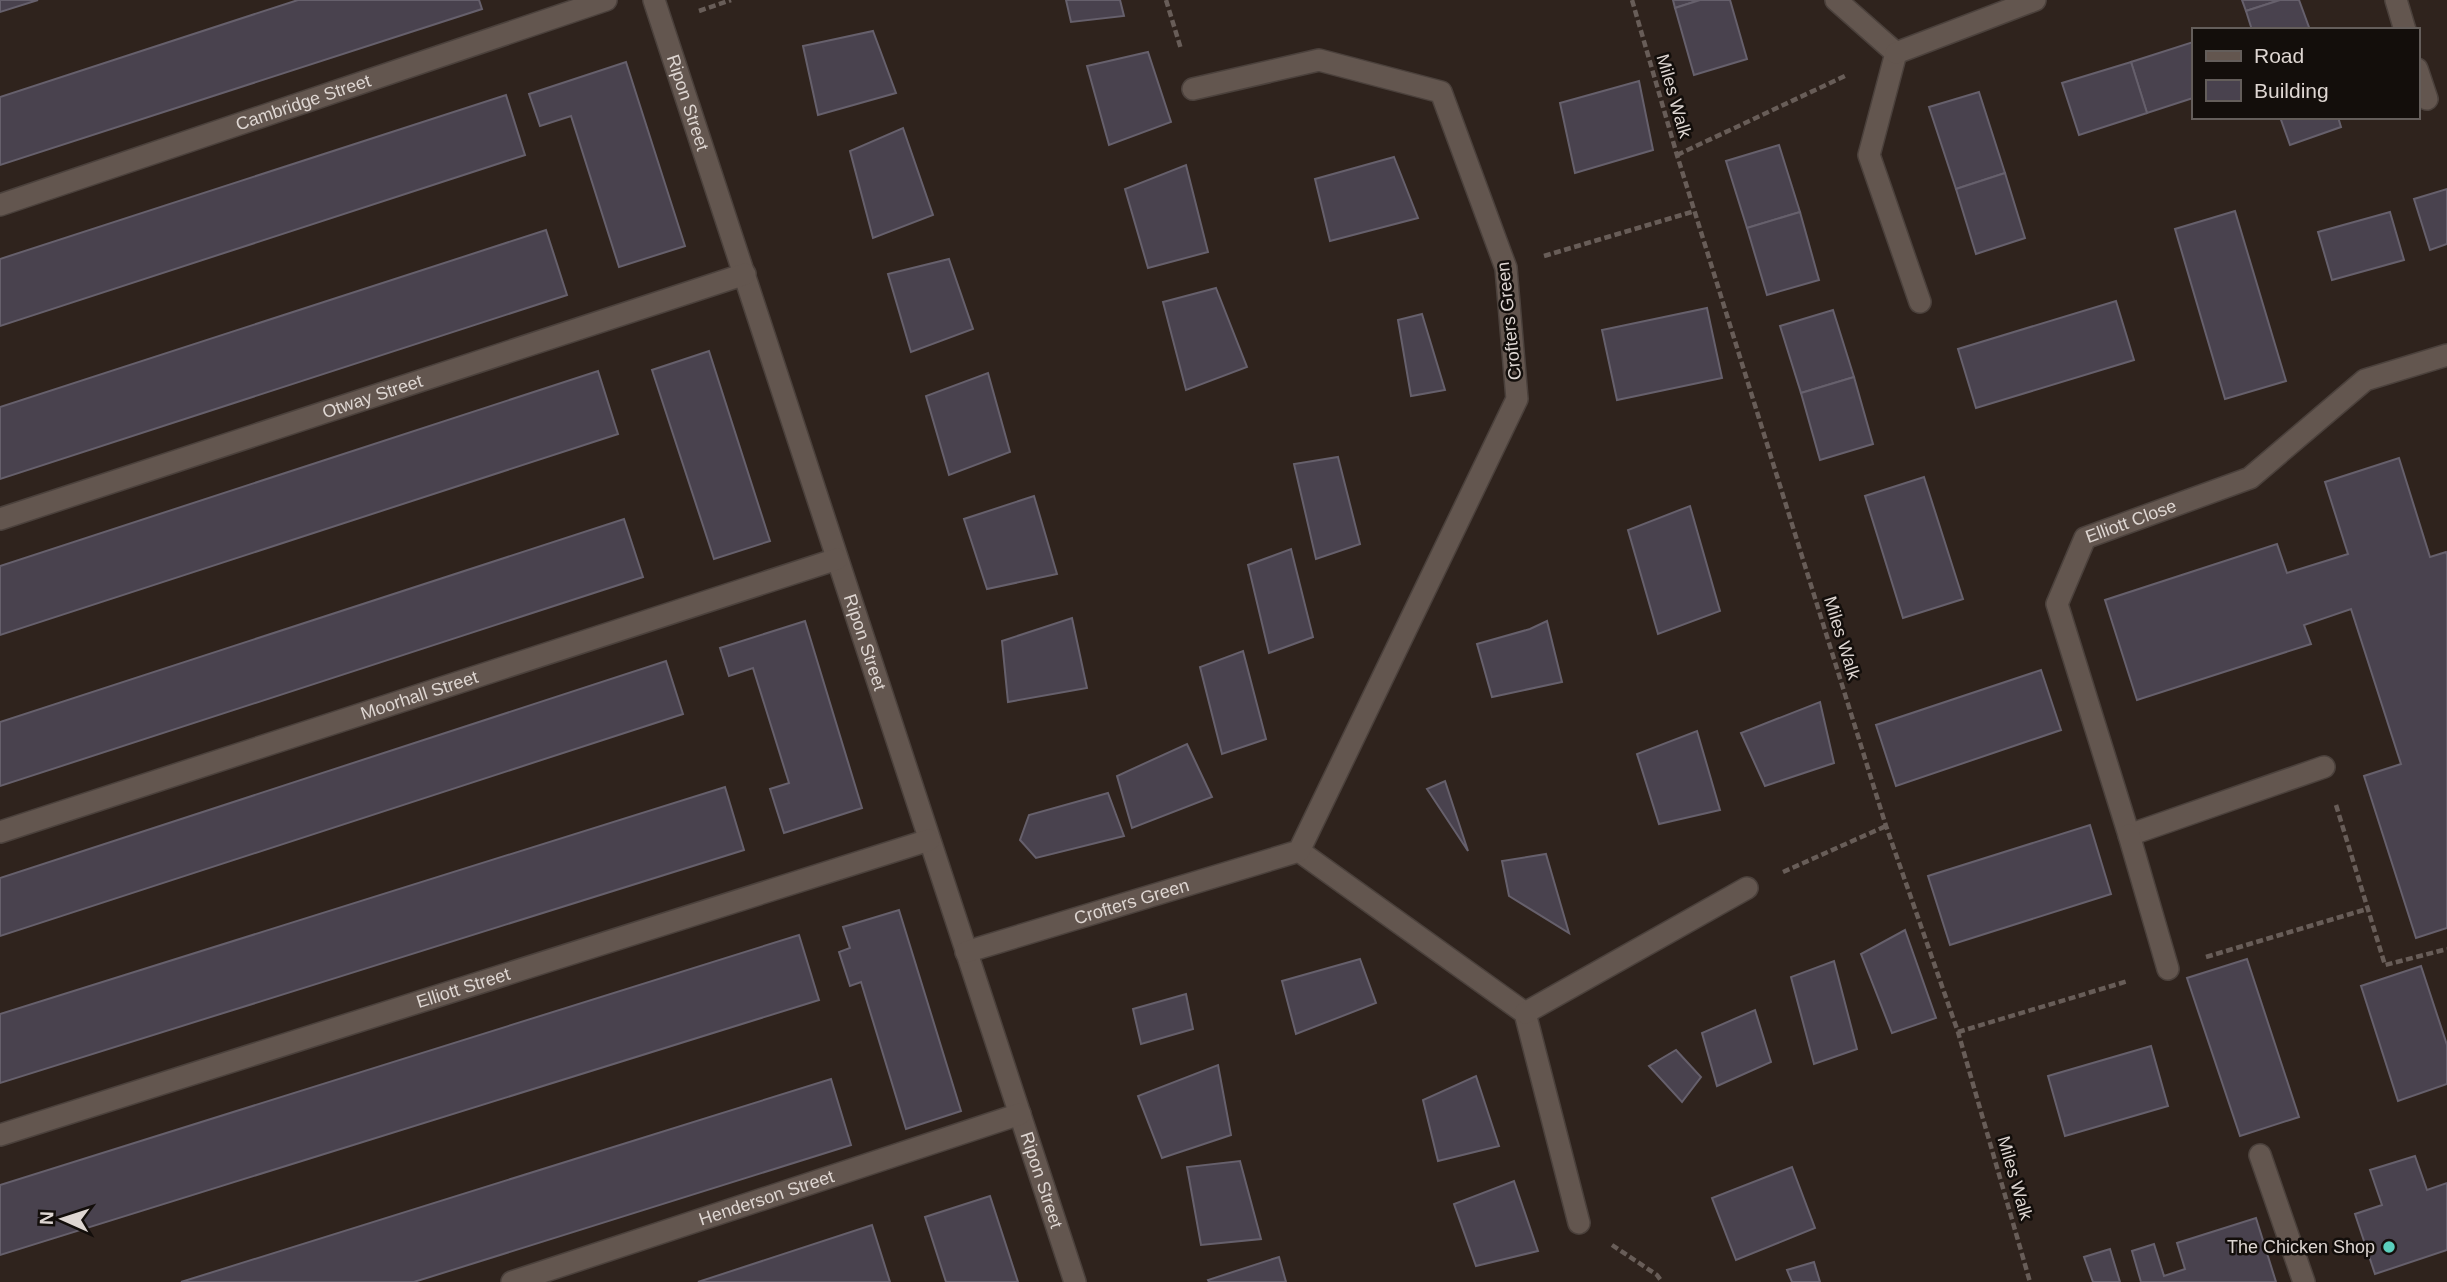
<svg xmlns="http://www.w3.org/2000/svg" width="2447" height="1282" viewBox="0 0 2447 1282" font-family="Helvetica,sans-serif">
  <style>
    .building { fill: #49424e; stroke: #66606c; stroke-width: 2 }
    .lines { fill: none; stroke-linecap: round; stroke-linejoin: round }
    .minor-casing { stroke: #4b413c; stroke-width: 24 }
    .path { stroke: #685d58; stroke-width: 4.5; stroke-dasharray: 7 3.5; stroke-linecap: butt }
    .minor { stroke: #63564f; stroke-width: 21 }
    .poi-dot { fill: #5acebc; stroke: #130e0b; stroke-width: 2.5 }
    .labels { text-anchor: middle; stroke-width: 5; stroke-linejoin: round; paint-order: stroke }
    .street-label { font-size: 18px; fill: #ded6d2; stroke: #130e0b }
    .poi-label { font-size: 18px; fill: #ded6d2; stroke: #130e0b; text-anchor: end }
  </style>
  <rect width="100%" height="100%" fill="#2f231d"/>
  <!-- building -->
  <g class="building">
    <polygon points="0,0 38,0 0,12"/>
    <polygon points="298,0 479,0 482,9 0,165 0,97"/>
    <polygon points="1066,0 1120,0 1124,16 1071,22"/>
    <polygon points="1673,0 1700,0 1675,8"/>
    <polygon points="1700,0 1730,0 1747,59 1694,75 1675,8"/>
    <polygon points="2242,0 2280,0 2246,11"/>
    <polygon points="2280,0 2299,0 2310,30 2252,30 2246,11"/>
    <polygon points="873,31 896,93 818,115 803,46"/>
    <polygon points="2193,42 2193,98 2147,113 2131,62"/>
    <polygon points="1148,52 1171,122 1109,145 1087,66"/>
    <polygon points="626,62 685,246 619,267 571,116 540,126 529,94"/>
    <polygon points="2131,62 2147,113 2079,135 2062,83"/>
    <polygon points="1639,81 1653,150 1575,173 1560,103"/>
    <polygon points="1979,92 2005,173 1956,189 1929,107"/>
    <polygon points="506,95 525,155 0,326 0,259"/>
    <polygon points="2280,117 2338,117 2341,127 2290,145"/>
    <polygon points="903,128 933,215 873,238 850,151"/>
    <polygon points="1779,145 1800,212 1747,228 1726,161"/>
    <polygon points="1394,157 1418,218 1330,241 1315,179"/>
    <polygon points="1186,165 1208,252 1148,268 1125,189"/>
    <polygon points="2005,173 2025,238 1976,254 1956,189"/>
    <polygon points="2447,189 2447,244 2430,250 2414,199"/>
    <polygon points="2235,211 2286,381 2225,399 2175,229"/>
    <polygon points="1800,212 1819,280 1767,295 1747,228"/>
    <polygon points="2390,212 2404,260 2332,280 2318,232"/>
    <polygon points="546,230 567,295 0,479 0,407"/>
    <polygon points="949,259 973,329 911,352 888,274"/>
    <polygon points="1216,288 1247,367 1186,390 1163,302"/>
    <polygon points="2116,301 2134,360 1976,408 1958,349"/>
    <polygon points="1707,308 1722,378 1617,400 1602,330"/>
    <polygon points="1833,310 1854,377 1801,393 1780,326"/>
    <polygon points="1422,314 1445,390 1411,396 1398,320"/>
    <polygon points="709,351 770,541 714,559 652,370"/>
    <polygon points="598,371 618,434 0,635 0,566"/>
    <polygon points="988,373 1010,452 949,475 926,396"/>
    <polygon points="1854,377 1873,444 1820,460 1801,393"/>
    <polygon points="1338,457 1360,544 1316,559 1294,464"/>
    <polygon points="2399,458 2430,557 2446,552 2447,555 2447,928 2416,938 2364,776 2401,764 2351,609 2304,625 2311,644 2137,700 2105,600 2277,544 2287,573 2348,554 2325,482"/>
    <polygon points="1924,477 1963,599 1903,618 1865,496"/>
    <polygon points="1034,496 1057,574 987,589 964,519"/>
    <polygon points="1690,506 1720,611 1658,634 1628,530"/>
    <polygon points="624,519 643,577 0,786 0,722"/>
    <polygon points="1291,549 1313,637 1269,653 1248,565"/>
    <polygon points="1072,618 1087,688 1008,702 1002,641"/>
    <polygon points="805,621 862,808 784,833 770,789 789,783 753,668 729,676 720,648"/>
    <polygon points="1547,621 1562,682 1492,697 1477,644 1530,629"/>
    <polygon points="1243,651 1266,739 1222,754 1200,667"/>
    <polygon points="666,661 683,714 0,936 0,878"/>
    <polygon points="2041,670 2061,730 1896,786 1876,725"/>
    <polygon points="1820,702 1834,763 1765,786 1741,733"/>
    <polygon points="1697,731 1720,810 1659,824 1637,754"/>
    <polygon points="1187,744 1212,797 1132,828 1117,776"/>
    <polygon points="1445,781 1468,851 1427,789"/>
    <polygon points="725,787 744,850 0,1083 0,1014"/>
    <polygon points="1108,793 1124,836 1036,858 1020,840 1029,815"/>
    <polygon points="2090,825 2111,894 1950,945 1928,876"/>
    <polygon points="1546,854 1569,933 1509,896 1502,861"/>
    <polygon points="899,910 961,1111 906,1129 861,982 850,986 839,952 850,948 843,927"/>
    <polygon points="1905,930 1936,1018 1892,1033 1861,954"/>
    <polygon points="799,935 819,1000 0,1255 0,1185"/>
    <polygon points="1360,959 1376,1003 1296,1034 1282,981"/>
    <polygon points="2247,959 2299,1117 2240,1136 2187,978"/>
    <polygon points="1834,961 1857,1049 1814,1064 1791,977"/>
    <polygon points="2421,966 2447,1045 2447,1084 2398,1101 2361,986"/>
    <polygon points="1186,994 1193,1029 1141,1044 1133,1009"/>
    <polygon points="1755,1010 1771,1062 1717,1086 1702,1033"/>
    <polygon points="2151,1046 2168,1106 2065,1136 2048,1076"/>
    <polygon points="1676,1050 1701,1077 1682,1102 1649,1066"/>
    <polygon points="1218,1065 1231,1135 1162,1158 1138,1096"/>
    <polygon points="1476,1076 1499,1146 1438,1161 1423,1100"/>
    <polygon points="831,1079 851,1145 414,1282 181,1282"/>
    <polygon points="2415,1156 2427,1190 2447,1183 2447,1250 2375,1274 2355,1214 2382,1205 2370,1170"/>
    <polygon points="1240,1161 1261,1239 1201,1245 1187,1167"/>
    <polygon points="1792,1167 1815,1228 1736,1260 1712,1198"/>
    <polygon points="1514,1181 1538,1251 1476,1266 1454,1204"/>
    <polygon points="990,1196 1018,1282 946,1282 925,1217"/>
    <polygon points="2256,1218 2276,1282 2141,1282 2132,1251 2154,1244 2164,1276 2185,1269 2177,1243"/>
    <polygon points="872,1225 890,1282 698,1282"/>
    <polygon points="2110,1249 2120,1282 2093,1282 2084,1257"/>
    <polygon points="1279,1257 1286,1282 1209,1282 1208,1280"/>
    <polygon points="1814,1262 1820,1282 1792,1282 1787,1270"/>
  </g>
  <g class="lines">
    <!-- minor casing -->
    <g class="minor-casing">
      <g id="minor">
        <path id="s1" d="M654,0L1075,1282"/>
        <polyline points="1836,0 1896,53 1869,155 1920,302"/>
        <polyline points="2396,0 2405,30"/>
        <polyline points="1896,53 2035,0"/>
        <polyline points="2417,69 2427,99"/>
        <path id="s2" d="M0,205L606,0"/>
        <path id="s3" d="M0,519L745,274"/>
        <path id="s4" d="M2324,767L2129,835L2057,604L2085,538L2250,478L2365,380L2447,355"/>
        <path id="s5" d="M0,832L837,559"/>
        <polyline points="2129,835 2168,969"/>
        <polyline points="1299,851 1525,1013 1579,1223"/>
        <path id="s6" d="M966,952L1299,851L1517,399L1506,268L1441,92L1319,60L1193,89"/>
        <polyline points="1525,1013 1747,888"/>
        <path id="s7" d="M0,1135L929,840"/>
        <polyline points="2260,1155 2304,1282"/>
        <path id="s8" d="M512,1282L1020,1114"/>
      </g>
    </g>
    <!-- path -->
    <g class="path">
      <polyline points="1166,0 1181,49"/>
      <polyline points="1632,0 1677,155 1886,826 1958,1032 2030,1282"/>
      <polyline points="699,11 731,0"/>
      <polyline points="1677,155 1847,75"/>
      <polyline points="1544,256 1695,211"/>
      <polyline points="2336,805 2385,965 2447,949"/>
      <polyline points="1783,872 1886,826"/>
      <polyline points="2206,957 2367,909"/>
      <polyline points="1958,1032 2128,981"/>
      <polyline points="1612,1245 1657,1275 1662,1282"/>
    </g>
    <!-- minor -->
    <use href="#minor" class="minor"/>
  </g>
  <!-- markers -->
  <circle class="poi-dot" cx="2389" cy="1247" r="7"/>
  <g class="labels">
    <!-- street labels -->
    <g class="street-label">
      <text transform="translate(1674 96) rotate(74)" y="6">Miles Walk</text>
      <text dy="6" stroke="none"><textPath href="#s2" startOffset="320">Cambridge Street</textPath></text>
      <text dy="6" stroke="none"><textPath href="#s1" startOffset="108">Ripon Street</textPath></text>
      <text transform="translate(1509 321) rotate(-96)" y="6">Crofters Green</text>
      <text dy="6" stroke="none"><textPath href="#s3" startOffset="392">Otway Street</textPath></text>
      <text dy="6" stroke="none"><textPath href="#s4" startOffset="569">Elliott Close</textPath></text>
      <text transform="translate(1842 638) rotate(73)" y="6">Miles Walk</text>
      <text dy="6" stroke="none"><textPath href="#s1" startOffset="676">Ripon Street</textPath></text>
      <text dy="6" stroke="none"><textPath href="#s5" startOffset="441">Moorhall Street</textPath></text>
      <text dy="6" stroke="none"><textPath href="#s6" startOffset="173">Crofters Green</textPath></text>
      <text dy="6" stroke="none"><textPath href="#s7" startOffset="486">Elliott Street</textPath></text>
      <text transform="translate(2015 1178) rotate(74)" y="6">Miles Walk</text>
      <text dy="6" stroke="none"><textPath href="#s1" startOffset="1242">Ripon Street</textPath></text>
      <text dy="6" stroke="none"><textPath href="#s8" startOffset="268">Henderson Street</textPath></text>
    </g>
    <!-- poi labels -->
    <g class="poi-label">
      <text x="2375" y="1253">The Chicken Shop</text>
    </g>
  </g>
  <!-- legend -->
  <rect x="2192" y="28" width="228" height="91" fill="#130e0b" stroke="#645e5b" stroke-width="2"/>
  <rect x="2206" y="51" width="35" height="10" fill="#63564f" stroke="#645e5b" stroke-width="2"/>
  <text x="2254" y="63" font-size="21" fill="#ded6d2">Road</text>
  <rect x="2206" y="80" width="35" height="21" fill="#49424e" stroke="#645e5b" stroke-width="2"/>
  <text x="2254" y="98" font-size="21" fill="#ded6d2">Building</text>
  <!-- north arrow -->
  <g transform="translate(63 1219) rotate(273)" stroke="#130e0b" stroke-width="5" paint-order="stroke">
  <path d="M0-5L12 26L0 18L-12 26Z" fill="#ded6d2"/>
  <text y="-10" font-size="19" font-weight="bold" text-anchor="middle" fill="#ded6d2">N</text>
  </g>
</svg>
